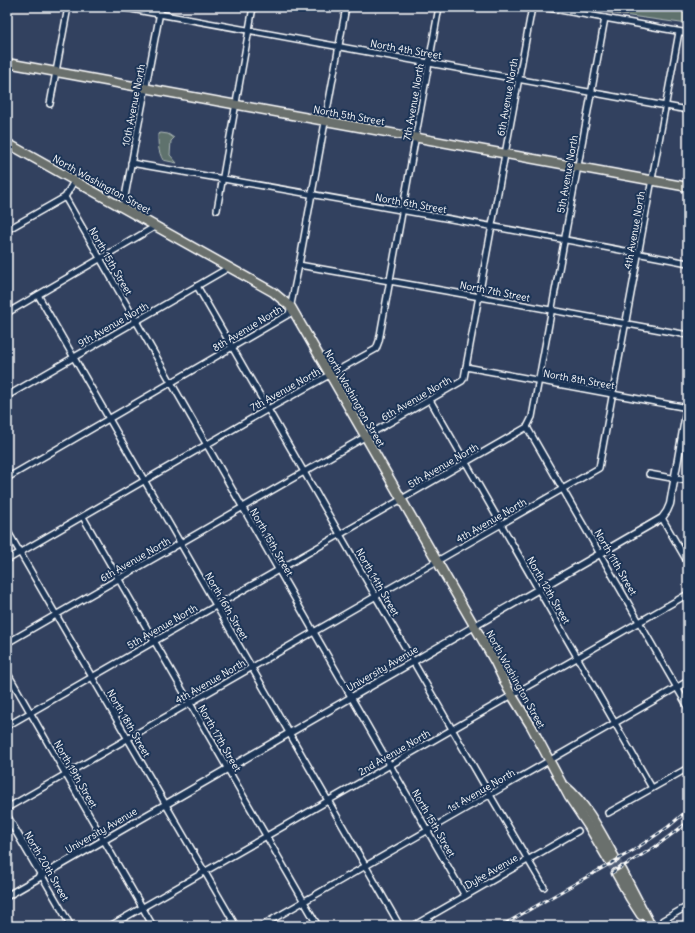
<svg xmlns="http://www.w3.org/2000/svg" width="695" height="933" viewBox="0 0 695 933" font-family="Delius,sans-serif">
  <style>
    .green { fill: #5e726d; stroke: #aeb8b6 }
    .lines { fill: none; stroke-linecap: round; stroke-linejoin: round }
    .primary-tunnel { stroke: #515e77; stroke-width: 8; stroke-dasharray: 8 4; stroke-linecap: butt }
    .minor-casing { stroke: #fff; stroke-width: 8 }
    .tertiary-casing { stroke: #fff; stroke-width: 9 }
    .primary-casing { stroke: #fff; stroke-width: 11 }
    .minor { stroke: #1d3557; stroke-width: 5 }
    .tertiary { stroke: #1d3557; stroke-width: 6 }
    .primary { stroke: #6b706d; stroke-width: 8 }
    .rail-casing { stroke: #fff; stroke-width: 3 }
    .rail { stroke: #1d3557; stroke-width: 1.5; stroke-dasharray: 4.5; stroke-linecap: butt }
    .labels { text-anchor: middle; stroke-width: 4; stroke-linejoin: round; paint-order: stroke }
    .street-label { font-size: 10px; fill: #fff; stroke: #1d3557 }
  </style>
  <rect width="100%" height="100%" fill="#32415f"/>
  <filter id="ink" filterUnits="userSpaceOnUse"><feTurbulence type="fractalNoise" baseFrequency=".025" numOctaves="2"/><feDisplacementMap in="SourceGraphic" scale="8" xChannelSelector="R" yChannelSelector="G"/><feConvolveMatrix kernelMatrix="1 2 1 2 8 2 1 2 1" color-interpolation-filters="sRGB"/></filter>
  <g filter="url(#ink)">
    <!-- green -->
    <g class="green">
      <polygon points="578,7 688,7 688,24 616,14"/>
      <path d="M161,133L168,134L174,138L171,141L170,155L177,163L163,160C158,151 158,144 158,134Z"/>
    </g>
    <g class="lines">
      <!-- primary-tunnel -->
      <g class="primary-tunnel">
        <polyline points="615,858 622,870"/>
        <polyline points="609,861 616,873"/>
      </g>
      <!-- minor casing -->
      <g class="minor-casing">
        <g id="minor">
          <polyline points="120,7 688,110"/>
          <polyline points="543,7 688,33"/>
          <polyline points="50,104 68,7"/>
          <path d="M131,163C317,195 503,227 688,263"/>
          <polyline points="65,197 465,896"/>
          <polyline points="123,207 161,7"/>
          <polyline points="217,210 253,7"/>
          <polyline points="7,230 65,197 74,181"/>
          <polyline points="299,265 480,297 688,335"/>
          <polyline points="197,286 490,795 544,887"/>
          <polyline points="38,295 400,926"/>
          <polyline points="7,313 156,226"/>
          <polyline points="466,367 688,408"/>
          <polyline points="7,396 228,268"/>
          <polyline points="430,400 652,788"/>
          <polyline points="527,427 688,707"/>
          <polyline points="649,474 688,481"/>
          <polyline points="7,478 289,314 299,265 346,7"/>
          <polyline points="83,517 318,926"/>
          <polyline points="662,518 688,563"/>
          <polyline points="7,530 236,926"/>
          <polyline points="7,560 268,409 376,349 379,341 439,7"/>
          <polyline points="7,643 462,381 464,378 466,367 532,7"/>
          <polyline points="7,672 153,926"/>
          <polyline points="7,726 527,427 532,417 605,18"/>
          <polyline points="7,808 599,468 679,32"/>
          <polyline points="608,813 688,768"/>
          <polyline points="42,876 71,926"/>
          <polyline points="663,920 688,906"/>
          <polyline points="110,926 688,594"/>
          <polyline points="261,926 688,681"/>
          <polyline points="413,926 578,831"/>
        </g>
      </g>
      <!-- tertiary casing -->
      <g class="tertiary-casing">
        <g id="tertiary">
          <polyline points="7,816 42,876"/>
          <polyline points="7,896 662,518 667,511 670,504 688,402"/>
        </g>
      </g>
      <!-- primary casing -->
      <g class="primary-casing">
        <g id="primary">
          <polyline points="7,63 688,187"/>
          <polyline points="7,143 273,292 291,307 495,662 508,689 531,726 569,797 589,827 609,861"/>
          <path d="M565,786C587,804 601,833 615,858"/>
          <polyline points="622,870 651,926"/>
          <polyline points="616,873 630,898 641,915"/>
        </g>
      </g>
      <!-- minor -->
      <use href="#minor" class="minor"/>
      <!-- tertiary -->
      <use href="#tertiary" class="tertiary"/>
      <!-- primary -->
      <use href="#primary" class="primary"/>
      <!-- rail casing -->
      <g class="rail-casing">
        <g id="rail">
          <polyline points="612,873 655,847 688,822"/>
          <polyline points="501,926 634,850 668,827 688,810"/>
        </g>
      </g>
      <!-- rail -->
      <use href="#rail" class="rail"/>
    </g>
  </g>
  <g class="labels">
    <!-- street labels -->
    <g class="street-label">
      <text transform="translate(406 49) rotate(10)" y="4">North 4th Street</text>
      <text transform="translate(507 97) rotate(-80)" y="4">6th Avenue North</text>
      <text transform="translate(413 102) rotate(-80)" y="4">7th Avenue North</text>
      <text transform="translate(133 105) rotate(-79)" y="4">10th Avenue North</text>
      <text transform="translate(349 115) rotate(10)" y="4">North 5th Street</text>
      <text transform="translate(567 174) rotate(-80)" y="4">5th Avenue North</text>
      <text transform="translate(102 184) rotate(29)" y="4">North Washington Street</text>
      <text transform="translate(411 203) rotate(10)" y="4">North 6th Street</text>
      <text transform="translate(634 230) rotate(-80)" y="4">4th Avenue North</text>
      <text transform="translate(111 261) rotate(60)" y="4">North 15th Street</text>
      <text transform="translate(495 291) rotate(11)" y="4">North 7th Street</text>
      <text transform="translate(113 324) rotate(-30)" y="4">9th Avenue North</text>
      <text transform="translate(247 328) rotate(-31)" y="4">8th Avenue North</text>
      <text transform="translate(579 379) rotate(10)" y="4">North 8th Street</text>
      <text transform="translate(285 389) rotate(-29)" y="4">7th Avenue North</text>
      <text transform="translate(355 398) rotate(60)" y="4">North Washington Street</text>
      <text transform="translate(416 398) rotate(-30)" y="4">6th Avenue North</text>
      <text transform="translate(443 465) rotate(-30)" y="4">5th Avenue North</text>
      <text transform="translate(491 520) rotate(-30)" y="4">4th Avenue North</text>
      <text transform="translate(272 542) rotate(60)" y="4">North 15th Street</text>
      <text transform="translate(135 559) rotate(-30)" y="4">6th Avenue North</text>
      <text transform="translate(616 562) rotate(60)" y="4">North 11th Street</text>
      <text transform="translate(378 582) rotate(60)" y="4">North 14th Street</text>
      <text transform="translate(549 590) rotate(60)" y="4">North 12th Street</text>
      <text transform="translate(227 606) rotate(60)" y="4">North 16th Street</text>
      <text transform="translate(162 626) rotate(-30)" y="4">5th Avenue North</text>
      <text transform="translate(382 668) rotate(-30)" y="4">University Avenue</text>
      <text transform="translate(516 679) rotate(61)" y="4">North Washington Street</text>
      <text transform="translate(210 681) rotate(-30)" y="4">4th Avenue North</text>
      <text transform="translate(129 723) rotate(60)" y="4">North 18th Street</text>
      <text transform="translate(220 738) rotate(60)" y="4">North 17th Street</text>
      <text transform="translate(394 752) rotate(-30)" y="4">2nd Avenue North</text>
      <text transform="translate(76 774) rotate(60)" y="4">North 19th Street</text>
      <text transform="translate(481 790) rotate(-30)" y="4">1st Avenue North</text>
      <text transform="translate(434 823) rotate(60)" y="4">North 15th Street</text>
      <text transform="translate(101 830) rotate(-30)" y="4">University Avenue</text>
      <text transform="translate(47 866) rotate(60)" y="4">North 20th Street</text>
      <text transform="translate(491 871) rotate(-30)" y="4">Dyke Avenue</text>
    </g>
  </g>
  <!-- margin -->
  <rect width="695" height="933" fill="none" stroke="#1d3557" stroke-width="24"/>
  <rect x="12" y="12" width="671" height="909" fill="none" stroke="#fff" stroke-width="1.5" filter="url(#ink)"/>
</svg>
